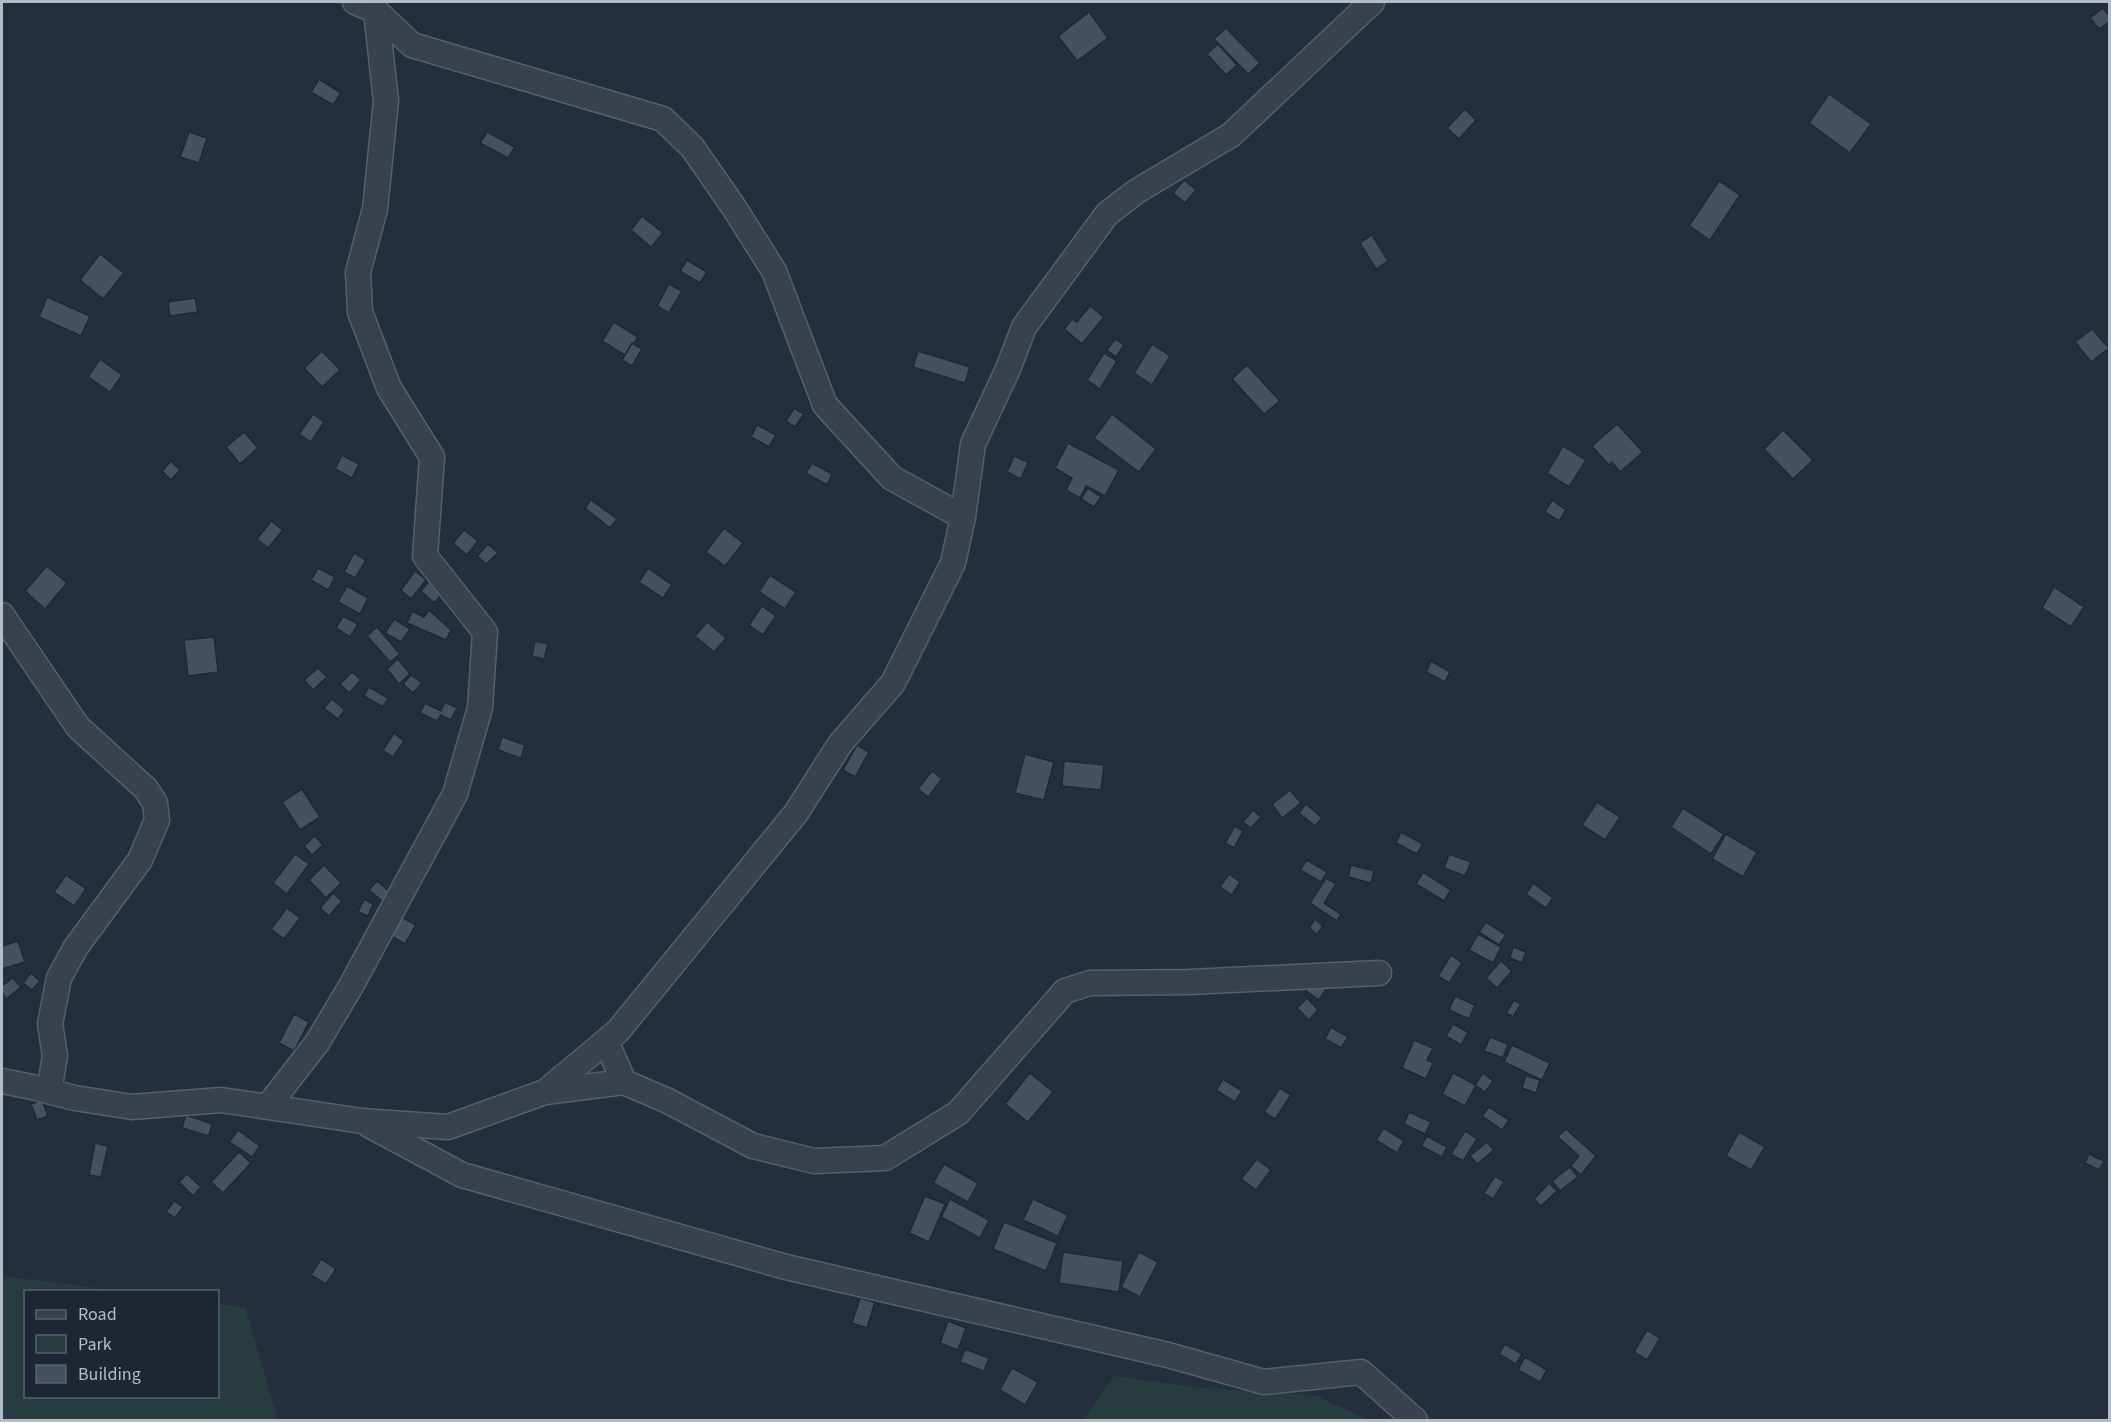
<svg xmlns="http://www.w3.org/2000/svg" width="2111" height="1422" viewBox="0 0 2111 1422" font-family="'Source Sans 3',sans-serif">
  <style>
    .green { fill: #263c3f }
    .building { fill: #455162; stroke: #1f2835; stroke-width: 1.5 }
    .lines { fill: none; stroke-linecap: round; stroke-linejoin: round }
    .minor-casing { stroke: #565f6c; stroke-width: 27 }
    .minor { stroke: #38414e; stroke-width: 24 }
  </style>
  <rect width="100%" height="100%" fill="#242f3e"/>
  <!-- green -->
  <g class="green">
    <polygon points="2,1276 122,1291 26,1292 26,1396 218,1396 218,1304 245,1307 278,1420 2,1420"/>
    <polygon points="1114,1376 1192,1387 1317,1396 1369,1420 1084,1420"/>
  </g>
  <!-- building -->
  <g class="building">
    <polygon points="2103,8 2110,17 2110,21 2099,29 2090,18"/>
    <polygon points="1089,12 1108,38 1077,61 1058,36"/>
    <polygon points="1226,28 1260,63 1248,74 1214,39"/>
    <polygon points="1218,44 1237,65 1226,75 1207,54"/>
    <polygon points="319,79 341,93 333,105 311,92"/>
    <polygon points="1829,94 1871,124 1850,153 1809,123"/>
    <polygon points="1465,109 1476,120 1459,139 1447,128"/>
    <polygon points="189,132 207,138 199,163 180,157"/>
    <polygon points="487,132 515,147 508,158 480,143"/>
    <polygon points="1184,180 1196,190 1185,203 1173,193"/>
    <polygon points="1719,181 1740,195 1710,240 1689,226"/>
    <polygon points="642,216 663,233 651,247 631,230"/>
    <polygon points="1372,235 1388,261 1376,269 1360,243"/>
    <polygon points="100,254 124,273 103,299 80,280"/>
    <polygon points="687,260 707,272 700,283 680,271"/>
    <polygon points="669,284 682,291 669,313 657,306"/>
    <polygon points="47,297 90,316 81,336 39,317"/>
    <polygon points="195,298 198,312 170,316 168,302"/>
    <polygon points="1090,306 1104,317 1082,344 1064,329 1072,319 1077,322"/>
    <polygon points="614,322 638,337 626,356 602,341"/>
    <polygon points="2092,329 2109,348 2091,362 2075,342"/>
    <polygon points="1115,339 1124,345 1116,357 1107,350"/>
    <polygon points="632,343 642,349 632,366 622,360"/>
    <polygon points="1152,344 1170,356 1152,385 1134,373"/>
    <polygon points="322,351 340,370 322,387 304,368"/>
    <polygon points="918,351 970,367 965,383 913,367"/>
    <polygon points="1104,353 1117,361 1100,389 1087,380"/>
    <polygon points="100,359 122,375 110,392 88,377"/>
    <polygon points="1247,365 1280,401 1264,414 1232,379"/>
    <polygon points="794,408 804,414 795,427 786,421"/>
    <polygon points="313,414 324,422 311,442 299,434"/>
    <polygon points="1112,414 1156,449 1139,472 1094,438"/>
    <polygon points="1617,424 1643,452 1620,472 1612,462 1609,465 1592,446"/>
    <polygon points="757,425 776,435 769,447 751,437"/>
    <polygon points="1783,430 1813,460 1793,479 1764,449"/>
    <polygon points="244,432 258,448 240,464 226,447"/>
    <polygon points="1068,443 1119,470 1105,496 1086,486 1080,498 1066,490 1072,478 1055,468"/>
    <polygon points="1563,446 1586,460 1569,487 1547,473"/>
    <polygon points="342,455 359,464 352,478 335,469"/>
    <polygon points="1014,456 1028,462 1021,479 1007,472"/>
    <polygon points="171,461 180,470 171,480 162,471"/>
    <polygon points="812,463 832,474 827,485 806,473"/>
    <polygon points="1088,488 1101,497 1094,507 1081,499"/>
    <polygon points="591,500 617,519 610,528 585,508"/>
    <polygon points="1552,500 1566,510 1559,521 1545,512"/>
    <polygon points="271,521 283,530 268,548 257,539"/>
    <polygon points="724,528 743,543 725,566 706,552"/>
    <polygon points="464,530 478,541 467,555 453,543"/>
    <polygon points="488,544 498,553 486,564 477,556"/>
    <polygon points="354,553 366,560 355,578 344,572"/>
    <polygon points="47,566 67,583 45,609 25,591"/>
    <polygon points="318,568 335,577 328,590 311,580"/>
    <polygon points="648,568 672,585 663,598 639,582"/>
    <polygon points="415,571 426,580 411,599 401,590"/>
    <polygon points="770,575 796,592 785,609 759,592"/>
    <polygon points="429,581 443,593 434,603 421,591"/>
    <polygon points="347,586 368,598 360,614 338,602"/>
    <polygon points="2054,587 2084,607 2071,627 2042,608"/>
    <polygon points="762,606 776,616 763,635 749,625"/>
    <polygon points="429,610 451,630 446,640 407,623 412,611 424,617"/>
    <polygon points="343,616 358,624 350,637 336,628"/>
    <polygon points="394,619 410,629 401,642 385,633"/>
    <polygon points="707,622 726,638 714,652 695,636"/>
    <polygon points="377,627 400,654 390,662 367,636"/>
    <polygon points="214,637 218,672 188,676 184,640"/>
    <polygon points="535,641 548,644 544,659 532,656"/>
    <polygon points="398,659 410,674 399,684 387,669"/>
    <polygon points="1431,661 1450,672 1445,682 1426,672"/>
    <polygon points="318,668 327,677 313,690 304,680"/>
    <polygon points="352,672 361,680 349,693 340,684"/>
    <polygon points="411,675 422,683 413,693 403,684"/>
    <polygon points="369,687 388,698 383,707 364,696"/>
    <polygon points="332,699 345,710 338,719 324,708"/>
    <polygon points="445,702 457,708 451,720 441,715 437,721 420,713 425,703 441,711"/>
    <polygon points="394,733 404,741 393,757 383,750"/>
    <polygon points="502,737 525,745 521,758 498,750"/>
    <polygon points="857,745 869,752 855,777 843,770"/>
    <polygon points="1025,754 1054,762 1044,800 1015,793"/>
    <polygon points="1064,761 1104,765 1101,790 1062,786"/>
    <polygon points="932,771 942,779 928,797 918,789"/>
    <polygon points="302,789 320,817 300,830 282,802"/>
    <polygon points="1290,790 1301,803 1282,818 1272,804"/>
    <polygon points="1597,802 1620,817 1605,840 1582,825"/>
    <polygon points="1306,804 1322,818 1315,826 1299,813"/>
    <polygon points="1683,808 1724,834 1711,854 1671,827"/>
    <polygon points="1253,810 1261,817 1251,828 1243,822"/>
    <polygon points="1235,826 1243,831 1234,848 1225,843"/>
    <polygon points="1401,832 1423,844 1417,854 1396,843"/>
    <polygon points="1726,834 1757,852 1743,877 1712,859"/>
    <polygon points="315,836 323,845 312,855 304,846"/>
    <polygon points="295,854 309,864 287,894 273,883"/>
    <polygon points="1449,854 1471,862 1465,876 1444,868"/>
    <polygon points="1307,860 1327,872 1321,882 1300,870"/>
    <polygon points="324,865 341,883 326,898 309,880"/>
    <polygon points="1351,865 1374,871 1371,883 1348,877"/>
    <polygon points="1423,872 1451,890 1444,901 1416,884"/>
    <polygon points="1229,874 1240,882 1232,895 1220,887"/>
    <polygon points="66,875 86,889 74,906 54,892"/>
    <polygon points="1326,878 1336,884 1324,903 1341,914 1337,921 1310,903"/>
    <polygon points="377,881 395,896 387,905 369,890"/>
    <polygon points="1533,883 1553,898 1546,908 1526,894"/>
    <polygon points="333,893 342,901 329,916 320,908"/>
    <polygon points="364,899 373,904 368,916 358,912"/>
    <polygon points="287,908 300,918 284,939 271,929"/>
    <polygon points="391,911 416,925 405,944 381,930"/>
    <polygon points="1315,919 1323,926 1317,934 1309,928"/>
    <polygon points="1486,922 1506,935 1499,945 1479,932"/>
    <polygon points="1478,934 1501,947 1493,963 1469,950"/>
    <polygon points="18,941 25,962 2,969 2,946"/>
    <polygon points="1513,947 1526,952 1522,963 1510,958"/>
    <polygon points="1451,955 1462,963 1449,983 1438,976"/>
    <polygon points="1501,961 1512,971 1497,988 1486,978"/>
    <polygon points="1324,964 1337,972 1319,1000 1306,991"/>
    <polygon points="31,973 40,981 32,990 23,983"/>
    <polygon points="13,978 21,987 6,999 2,992 2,986"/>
    <polygon points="1455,996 1475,1005 1469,1019 1449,1010"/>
    <polygon points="1307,998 1318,1010 1309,1020 1297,1008"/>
    <polygon points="1514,1000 1521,1004 1513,1017 1506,1013"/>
    <polygon points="294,1014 309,1022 294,1051 279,1043"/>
    <polygon points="1453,1024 1468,1032 1461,1045 1446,1036"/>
    <polygon points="1331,1027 1348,1037 1341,1048 1325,1039"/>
    <polygon points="1490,1037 1508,1044 1503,1058 1484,1051"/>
    <polygon points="1414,1040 1433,1048 1427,1060 1433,1063 1426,1079 1402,1068"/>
    <polygon points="1512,1045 1550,1063 1542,1080 1504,1062"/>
    <polygon points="1030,1073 1053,1092 1028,1122 1005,1104"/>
    <polygon points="1453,1073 1476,1085 1465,1106 1442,1094"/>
    <polygon points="1483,1073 1493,1081 1485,1092 1475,1085"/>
    <polygon points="1526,1076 1540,1080 1536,1093 1522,1088"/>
    <polygon points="1223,1079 1242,1091 1235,1102 1216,1090"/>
    <polygon points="1280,1088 1291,1095 1275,1119 1264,1112"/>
    <polygon points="42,1100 48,1116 37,1120 31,1104"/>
    <polygon points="1489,1107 1509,1120 1502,1130 1482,1116"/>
    <polygon points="1409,1112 1431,1122 1425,1134 1404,1124"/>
    <polygon points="186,1115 212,1124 209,1136 182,1128"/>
    <polygon points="1384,1128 1404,1141 1397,1153 1376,1140"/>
    <polygon points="1566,1129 1596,1156 1581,1175 1571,1166 1579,1156 1558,1137"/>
    <polygon points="238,1130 260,1146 252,1157 229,1142"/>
    <polygon points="1465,1131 1477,1139 1463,1161 1451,1154"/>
    <polygon points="1739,1132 1765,1147 1751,1170 1726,1156"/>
    <polygon points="1427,1136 1447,1147 1442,1157 1421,1146"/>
    <polygon points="1487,1142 1494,1150 1477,1164 1470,1156"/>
    <polygon points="95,1143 108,1146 101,1177 89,1175"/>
    <polygon points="239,1152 251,1163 223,1193 211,1182"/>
    <polygon points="2089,1154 2104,1161 2099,1170 2085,1163"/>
    <polygon points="1257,1159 1271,1170 1256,1190 1241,1179"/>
    <polygon points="944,1164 978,1183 968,1202 933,1183"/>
    <polygon points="1570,1167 1578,1177 1560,1191 1552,1181"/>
    <polygon points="187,1174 201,1187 193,1196 179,1182"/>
    <polygon points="1495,1176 1504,1182 1493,1199 1484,1193"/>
    <polygon points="1549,1183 1557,1191 1541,1206 1534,1199"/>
    <polygon points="925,1196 945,1204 929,1242 909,1233"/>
    <polygon points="950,1199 989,1220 980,1238 941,1217"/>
    <polygon points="1033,1199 1068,1215 1058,1236 1023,1220"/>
    <polygon points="174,1201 183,1207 175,1218 166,1212"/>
    <polygon points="1004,1222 1057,1243 1046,1271 993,1249"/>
    <polygon points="1063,1252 1123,1261 1119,1292 1059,1283"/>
    <polygon points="1139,1252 1158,1262 1140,1297 1121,1287"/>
    <polygon points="321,1259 336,1269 326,1284 311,1275"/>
    <polygon points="860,1298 875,1302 867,1328 852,1323"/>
    <polygon points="948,1321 966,1328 958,1350 940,1343"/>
    <polygon points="1647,1330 1660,1338 1647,1360 1634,1352"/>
    <polygon points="1505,1344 1522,1354 1516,1364 1499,1354"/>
    <polygon points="965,1349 989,1358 984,1371 960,1362"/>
    <polygon points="1525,1357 1547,1370 1540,1382 1518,1370"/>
    <polygon points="1012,1368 1038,1382 1025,1405 1000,1390"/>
  </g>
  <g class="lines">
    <!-- minor casing -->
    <g class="minor-casing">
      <g id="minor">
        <polyline points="355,2 376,11 412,45 663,119 692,147 733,206 774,271 825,405 892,478 963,517"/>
        <polyline points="2,615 78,727 146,789 155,803 157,820 140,860 76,947 59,978 50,1024 55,1056 49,1091"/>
        <polyline points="606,1041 624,1082"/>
        <polyline points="2,1081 32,1087 75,1098 132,1107 221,1100 362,1121 448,1127 545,1092 624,1082 668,1101 753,1146 814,1161 885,1158 958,1113 1065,991 1090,983 1190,982 1379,973"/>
        <polyline points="545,1092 618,1031 796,813 840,744 893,683 953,563 963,517 973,444 1008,369 1024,327 1107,214 1137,191 1231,135 1372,2"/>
        <polyline points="268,1106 317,1043 351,986 455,794 480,708 485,632 425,556 432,457 389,388 360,312 358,272 375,209 386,101 376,11"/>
        <polyline points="369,1125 462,1175 786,1267 1168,1355 1264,1382 1361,1372 1415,1420"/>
      </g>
    </g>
    <!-- minor -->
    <use href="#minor" class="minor"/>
  </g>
  <!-- border -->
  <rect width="2111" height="1422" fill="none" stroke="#b4bcc9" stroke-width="6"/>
  <!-- legend -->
  <rect x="24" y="1290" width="195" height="108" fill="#1d2633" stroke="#59626f" stroke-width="1.5"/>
  <rect x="36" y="1310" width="30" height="9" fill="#38414e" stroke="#59626f" stroke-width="1.5"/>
  <text x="78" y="1320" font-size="18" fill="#b4bcc9">Road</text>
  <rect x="36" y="1335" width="30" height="18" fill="#263c3f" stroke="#59626f" stroke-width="1.5"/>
  <text x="78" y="1350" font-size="18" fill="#b4bcc9">Park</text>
  <rect x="36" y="1365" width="30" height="18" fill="#455162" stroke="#59626f" stroke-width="1.5"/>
  <text x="78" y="1380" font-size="18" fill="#b4bcc9">Building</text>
</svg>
